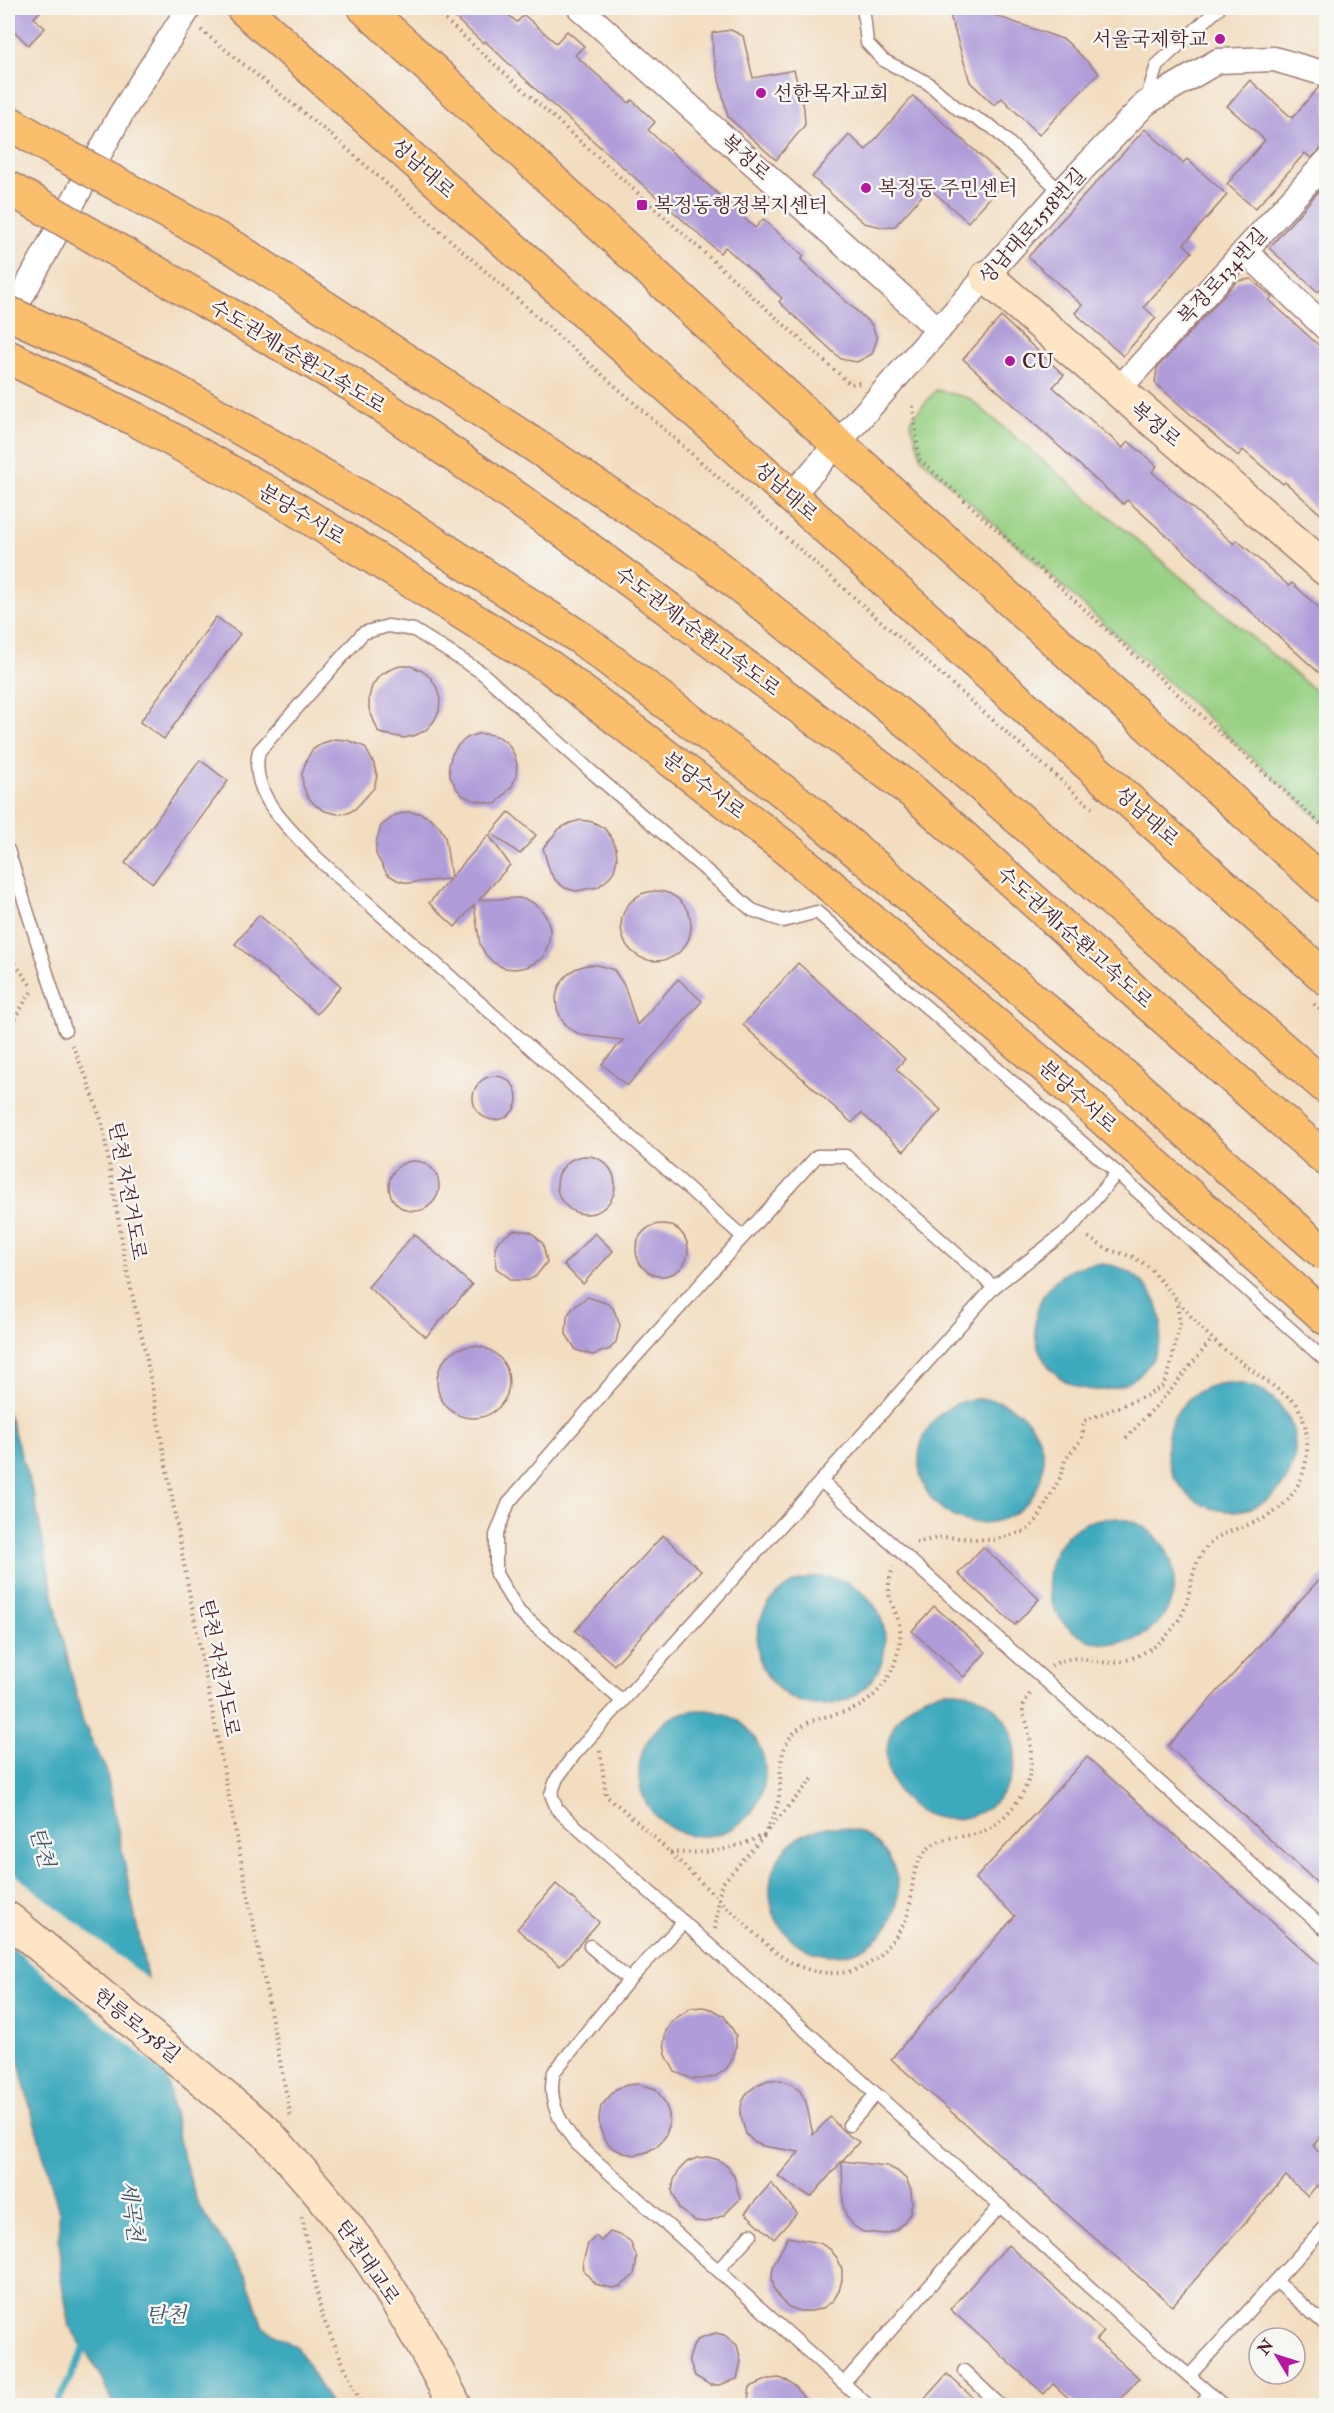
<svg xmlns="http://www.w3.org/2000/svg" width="1334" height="2413" viewBox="0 0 1334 2413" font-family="'IM FELL Double Pica','Noto Serif KR',serif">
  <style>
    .green { fill: #99d184; stroke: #727858; stroke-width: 1.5 }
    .water { fill: #3da9bd; stroke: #446474; stroke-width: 1.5 }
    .pier { fill: #f3ddc0 }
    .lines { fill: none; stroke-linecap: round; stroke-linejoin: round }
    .stream { stroke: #3da9bd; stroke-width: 7 }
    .building { fill: #af9cd9 }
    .lane-casing { stroke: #9e7e76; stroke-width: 15 }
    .street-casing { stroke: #9e7e76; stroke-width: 27 }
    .secondary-casing { stroke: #9e7e76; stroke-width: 36 }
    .primary-casing { stroke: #9e7e76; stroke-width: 36 }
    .highway-casing { stroke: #9e7e76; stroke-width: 36 }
    .path { stroke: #9e7e76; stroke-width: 4; stroke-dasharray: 1.5 4.5; stroke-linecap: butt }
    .lane { stroke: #fff; stroke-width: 12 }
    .street { stroke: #fff; stroke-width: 24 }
    .secondary { stroke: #fde5c5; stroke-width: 33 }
    .primary { stroke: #fabe6d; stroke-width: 33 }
    .highway { stroke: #fabe6d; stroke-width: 33 }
    .secondary-bridge-casing { stroke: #9e7e76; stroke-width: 36; stroke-linecap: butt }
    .highway-bridge-casing { stroke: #9e7e76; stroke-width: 36; stroke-linecap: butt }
    .secondary-bridge { stroke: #fde5c5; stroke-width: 33 }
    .highway-bridge { stroke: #fabe6d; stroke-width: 33 }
    .poi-dot { fill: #b5179e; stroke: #f6f6f2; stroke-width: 2 }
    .labels { text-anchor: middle; stroke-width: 5; stroke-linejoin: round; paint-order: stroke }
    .poi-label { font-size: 20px; fill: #4a1f2b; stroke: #f6f6f2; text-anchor: start }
    .street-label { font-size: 20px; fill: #4a1f2b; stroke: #f6f6f2 }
    .water-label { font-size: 21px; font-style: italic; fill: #455665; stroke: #f6f6f2 }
  </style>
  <rect width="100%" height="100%" fill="#f6f6f2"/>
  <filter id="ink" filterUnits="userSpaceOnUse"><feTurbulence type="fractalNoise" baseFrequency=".0167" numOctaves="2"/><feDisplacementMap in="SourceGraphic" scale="12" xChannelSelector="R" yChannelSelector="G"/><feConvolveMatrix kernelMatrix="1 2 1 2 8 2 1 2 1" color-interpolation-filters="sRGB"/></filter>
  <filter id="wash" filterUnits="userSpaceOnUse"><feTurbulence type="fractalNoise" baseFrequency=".008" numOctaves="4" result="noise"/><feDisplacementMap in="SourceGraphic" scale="24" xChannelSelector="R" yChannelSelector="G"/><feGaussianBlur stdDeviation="1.35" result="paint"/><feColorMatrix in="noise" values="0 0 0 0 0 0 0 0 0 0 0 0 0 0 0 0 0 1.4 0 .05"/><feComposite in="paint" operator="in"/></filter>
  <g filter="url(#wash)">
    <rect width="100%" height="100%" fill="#f3ddc0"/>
    <!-- green -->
    <polygon class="green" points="936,390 969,398 1326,700 1326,825 922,459 910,421"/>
    <!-- water -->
    <g class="water">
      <circle cx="1098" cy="1327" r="63"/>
      <circle cx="1231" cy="1447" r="64"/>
      <circle cx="981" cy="1461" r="62"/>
      <polygon points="8,1413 34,1496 57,1614 83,1722 106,1770 181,2149 198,2205 246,2276 263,2327 298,2348 331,2405 113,2405 99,2372 70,2327 60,2273 59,2212 24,2084 8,2012"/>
      <circle cx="1111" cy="1581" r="63"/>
      <circle cx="821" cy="1641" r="64"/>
      <circle cx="951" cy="1755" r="64"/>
      <circle cx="702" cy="1773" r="63"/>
      <circle cx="834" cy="1891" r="64"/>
    </g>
    <!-- pier -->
    <polygon class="pier" points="8,1869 151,1982 170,2078 8,1944"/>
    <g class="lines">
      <!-- stream -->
      <polyline class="stream" points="56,2406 88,2341"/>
    </g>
    <g id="blocks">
      <!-- building -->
      <g class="building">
        <polygon points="8,8 43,8 34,18 45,28 28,45 8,25"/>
        <polygon points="444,8 500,8 517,22 524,15 556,43 567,31 584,46 575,55 629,103 632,100 655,122 648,130 755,228 763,219 804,256 801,260 872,325 877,339 872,354 857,362 841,359 779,302 782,298 725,247 720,253 546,99 485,41 483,43"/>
        <polygon points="948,8 974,8 1065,40 1099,73 1039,135 1002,98 994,105 970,82"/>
        <polygon points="731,30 743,36 753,78 794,70 804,108 805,125 776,160 728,117 713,54 712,33"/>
        <polygon points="1250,80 1292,118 1319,87 1326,88 1326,148 1321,149 1311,158 1305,153 1255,209 1227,184 1265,140 1227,106"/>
        <polygon points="913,96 1007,179 968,222 929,188 895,226 882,227 864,223 812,177 849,135 866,150"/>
        <polygon points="1145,129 1183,163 1187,159 1227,195 1184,244 1192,252 1144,307 1156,318 1123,356 1075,313 1082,305 1028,257"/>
        <polygon points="1326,183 1326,282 1318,292 1269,248"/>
        <polygon points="1251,279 1272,297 1269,300 1326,352 1326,519 1285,482 1283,484 1243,450 1238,456 1155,383 1157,368 1237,281"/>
        <polygon points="1001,317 1064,375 1053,387 1123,448 1128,441 1157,466 1152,472 1198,513 1234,544 1237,540 1289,586 1292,583 1326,614 1326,679 1127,500 1123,504 1095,479 963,359"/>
        <polygon points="216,617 240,634 164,739 140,722"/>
        <polygon points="400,666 411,666 422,671 431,678 437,688 440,699 439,711 434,721 426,730 416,735 404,738 379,733 369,709 369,697 372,686 379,676 389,670"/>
        <polygon points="477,734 488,734 499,737 508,744 514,754 517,764 516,776 512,786 496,804 473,800 462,795 455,786 450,776 449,765 452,754 458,745 467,738"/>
        <polygon points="335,739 347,740 365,747 374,764 377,776 374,788 355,809 348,813 337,814 325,811 315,805 307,796 303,785 302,773 306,761 312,750 323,743"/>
        <polygon points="200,760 228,781 153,883 125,863"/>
        <polygon points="408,812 419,813 430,818 439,826 445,836 451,877 489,835 510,865 479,900 519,898 530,901 540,908 547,918 550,930 549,942 543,958 527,967 515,969 504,968 494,963 486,955 480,945 474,905 455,927 429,903 450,879 408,883 397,880 387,874 376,854 376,843 381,826 396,815"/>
        <polygon points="509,812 536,835 520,854 491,833"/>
        <polygon points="581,820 593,822 604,828 611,837 616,848 617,859 614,871 607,880 598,887 576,891 565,888 556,881 550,872 543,848 559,829 570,823"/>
        <circle cx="656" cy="926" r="35"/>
        <polygon points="259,915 341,986 317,1014 235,944"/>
        <polygon points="798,963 905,1059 896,1069 941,1110 904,1151 861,1113 852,1123 743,1025"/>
        <polygon points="586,965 597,965 614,970 624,985 637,1025 678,979 702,1001 627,1086 602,1064 623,1040 581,1035 570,1029 562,1020 557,1009 556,997 559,986 566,976 575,969"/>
        <circle cx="495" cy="1098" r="22"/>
        <circle cx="586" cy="1185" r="29"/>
        <circle cx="414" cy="1186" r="25"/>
        <circle cx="662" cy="1250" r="26"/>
        <polygon points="514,1230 531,1232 543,1244 547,1262 536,1276 529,1280 512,1280 496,1268 495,1247 499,1240"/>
        <polygon points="595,1233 613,1251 583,1284 564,1265"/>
        <polygon points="414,1234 472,1285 426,1337 368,1287"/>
        <polygon points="587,1297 606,1303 613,1308 620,1325 616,1342 610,1349 593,1355 576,1350 566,1334 567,1316 572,1309"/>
        <circle cx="473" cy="1382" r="36"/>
        <polygon points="663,1535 701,1571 614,1665 575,1631"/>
        <polygon points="983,1547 1039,1599 1015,1625 958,1574"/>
        <polygon points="1326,1572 1326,1891 1168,1746"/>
        <polygon points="934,1606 986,1652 964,1677 912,1631"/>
        <polygon points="1087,1757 1326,1970 1326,2130 1313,2146 1326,2158 1326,2193 1317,2185 1308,2196 1286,2176 1172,2306 891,2059 1015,1916 975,1879"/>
        <polygon points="556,1884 599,1922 560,1966 517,1929"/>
        <polygon points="703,2007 714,2010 724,2016 736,2035 736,2047 733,2059 726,2069 716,2076 704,2079 692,2079 675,2072 666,2055 664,2043 666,2031 672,2021 691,2008"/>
        <polygon points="768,2080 780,2080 791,2084 800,2091 806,2102 813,2135 830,2117 844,2132 859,2142 842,2161 887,2166 897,2171 906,2179 911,2190 912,2202 910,2213 904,2222 896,2230 885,2234 863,2232 854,2226 847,2217 843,2206 842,2161 811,2197 778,2176 799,2152 763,2146 754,2142 746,2134 740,2114 742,2102 748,2092 757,2085"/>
        <polygon points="638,2084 656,2089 665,2103 669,2114 669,2126 665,2137 657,2146 647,2152 636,2155 624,2153 613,2148 605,2140 600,2129 599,2118 601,2106 616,2089 627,2085"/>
        <polygon points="708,2157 719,2160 728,2167 734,2176 740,2199 724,2215 706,2222 695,2221 679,2209 672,2191 674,2180 679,2170 687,2162 697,2158"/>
        <polygon points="771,2183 797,2213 774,2239 745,2213"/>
        <polygon points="610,2232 622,2236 630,2241 637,2258 634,2275 621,2286 612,2288 595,2284 584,2271 583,2262 588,2244 596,2236 601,2241"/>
        <polygon points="788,2237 820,2243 830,2249 837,2258 842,2269 842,2280 839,2291 833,2301 823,2308 812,2311 800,2311 789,2307 780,2299 774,2289 772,2278 773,2266"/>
        <polygon points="1008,2245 1104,2332 1096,2340 1139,2378 1114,2406 1077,2406 1053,2384 1044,2394 950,2309"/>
        <polygon points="716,2333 724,2335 737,2345 741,2361 737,2379 719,2385 710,2385 695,2376 689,2359 694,2344 700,2338"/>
        <polygon points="947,2374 982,2406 918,2406"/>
        <polygon points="779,2378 788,2381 796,2387 809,2406 747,2406 750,2387 769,2379"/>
      </g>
    </g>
  </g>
  <g filter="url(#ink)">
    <use href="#blocks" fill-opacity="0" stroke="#9e7e76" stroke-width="1.5"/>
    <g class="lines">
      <!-- lane casing -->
      <g class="lane-casing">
        <g id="lane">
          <polyline points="864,15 867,43 883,60 928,83 958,109 992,127 1061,192"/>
          <polyline points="1146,101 1157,65 1219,8"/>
          <polyline points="8,850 65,1030"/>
          <polyline points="1117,1173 1072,1227 994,1287 821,1481 574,1755 557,1778 551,1794 557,1809 572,1823 833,2055 1159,2350 1224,2406"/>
          <path d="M994,1287L846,1156H817L743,1237L316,857C290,828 248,795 259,751L363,633L388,626L414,630L481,672L593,773L752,910L783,921L817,912L1117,1173L1326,1361"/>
          <polyline points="821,1481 1326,1930"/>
          <polyline points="621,1700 519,1612 496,1574 496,1535 509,1502 609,1386 743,1237"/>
          <path d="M684,1922L629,1980L554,2072C547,2100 559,2121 576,2143L869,2406"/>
          <polyline points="590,1946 629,1980"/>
          <polyline points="849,2125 876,2094"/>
          <polyline points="719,2269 751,2234"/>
          <polyline points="1276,2281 1326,2325"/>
          <polyline points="964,2371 1001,2406"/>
          <polyline points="1189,2376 1326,2226"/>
          <polyline points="844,2383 1000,2206"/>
          <polyline points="1200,2406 1210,2394"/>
        </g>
      </g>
      <!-- street casing -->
      <g class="street-casing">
        <g id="street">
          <polyline points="580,8 939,330"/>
          <polyline points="1245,251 1326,328"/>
          <polyline points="8,321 121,114 189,8"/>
          <polyline points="1117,391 1326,162"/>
          <polyline points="791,496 1061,192 1146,103 1218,61 1274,59 1326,74"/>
        </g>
      </g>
      <!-- secondary casing -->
      <g class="secondary-casing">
        <g id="secondary">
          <polyline points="987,277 1326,569"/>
          <polyline points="8,1919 265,2131"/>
        </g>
      </g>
      <!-- primary casing -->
      <g class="primary-casing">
        <g id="primary">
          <polyline points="243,8 791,496 1326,978"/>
          <polyline points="365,8 838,444 1326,886"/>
        </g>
      </g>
      <!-- highway casing -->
      <g class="highway-casing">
        <g id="highway">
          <polyline points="8,122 60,153"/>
          <polyline points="8,188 34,202"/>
          <polyline points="236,249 706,558 920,732 1326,1087"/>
          <polyline points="205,301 351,384 571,536 914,793 1143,999 1326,1159"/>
          <polyline points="8,357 135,419 281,500 551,668 782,845 1048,1069 1326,1318"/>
        </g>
      </g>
      <!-- path -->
      <g class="path">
        <polyline points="432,8 850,384 860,383"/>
        <polyline points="201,30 336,139 1092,808"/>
        <polyline points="913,406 919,459 1326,829"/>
        <polyline points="8,954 32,987"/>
        <polyline points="1314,1004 1326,1015"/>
        <polyline points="8,1029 33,989"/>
        <polyline points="72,1045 87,1079 102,1123 128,1276 147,1360 188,1586 291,2118"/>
        <polyline points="1126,1438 1170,1391 1212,1339"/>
        <polyline points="916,1543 943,1537 993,1540 1026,1531 1038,1519 1062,1474 1065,1460 1082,1439 1084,1421 1148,1395 1163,1386 1169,1372 1180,1322 1176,1300"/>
        <path d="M1051,1666C1080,1649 1090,1666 1117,1662C1128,1661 1141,1654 1151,1649C1164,1641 1180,1622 1185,1607C1191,1590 1191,1572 1201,1555C1214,1533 1236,1530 1258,1521C1305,1502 1320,1445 1296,1403L1221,1347L1201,1328L1149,1267L1133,1257L1106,1249L1085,1235"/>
        <path d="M600,1751L606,1796C654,1833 695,1879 740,1919C757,1936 778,1958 801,1967C828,1977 860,1976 881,1954C890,1943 902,1930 907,1917C914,1894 909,1871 925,1852C940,1834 959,1839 979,1833C995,1828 1014,1809 1022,1794C1033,1776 1032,1752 1029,1732C1025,1711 1016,1713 1032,1691"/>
        <polyline points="768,1830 815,1776"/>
        <path d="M670,1852C710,1854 728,1851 764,1835C770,1823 777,1810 779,1797C782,1776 777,1753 792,1735C808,1717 830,1717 851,1710C870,1703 887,1684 894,1665C899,1651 903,1635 898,1620C895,1610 889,1600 889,1590C888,1582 891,1574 893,1567"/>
        <polyline points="715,1929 721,1885 764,1836"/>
        <polyline points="302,2217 322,2316 362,2406"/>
      </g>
      <!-- lane -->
      <use href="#lane" class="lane"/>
      <!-- street -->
      <use href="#street" class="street"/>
      <!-- secondary -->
      <use href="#secondary" class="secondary"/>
      <!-- primary -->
      <use href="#primary" class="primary"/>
      <!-- highway -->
      <use href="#highway" class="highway"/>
      <!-- secondary-bridge casing -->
      <g class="secondary-bridge-casing">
        <path id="secondary-bridge" d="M265,2131C302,2172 339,2213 370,2259C401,2306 430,2355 455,2406"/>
      </g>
      <!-- highway-bridge casing -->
      <g class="highway-bridge-casing">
        <g id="highway-bridge">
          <polyline points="60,153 236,249"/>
          <polyline points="34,202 205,301"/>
          <polyline points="8,313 158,381 388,513 582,639 808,810 1132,1083 1326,1255"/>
        </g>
      </g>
      <!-- secondary-bridge -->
      <use href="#secondary-bridge" class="secondary-bridge"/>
      <!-- highway-bridge -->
      <use href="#highway-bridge" class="highway-bridge"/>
    </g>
  </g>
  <!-- markers -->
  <g class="poi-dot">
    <circle cx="1220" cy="39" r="6"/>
    <circle cx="761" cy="93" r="6"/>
    <circle cx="866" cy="188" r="6"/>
    <rect x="636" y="199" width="12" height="12" rx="3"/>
    <circle cx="1010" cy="361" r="6"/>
  </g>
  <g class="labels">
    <!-- poi labels -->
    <g class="poi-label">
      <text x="1208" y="46" text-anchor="end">서울국제학교</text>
      <text x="773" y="100">선한목자교회</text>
      <text x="878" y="195">복정동 주민센터</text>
      <text x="654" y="212">복정동행정복지센터</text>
      <text x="1022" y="368">CU</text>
    </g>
    <!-- street labels -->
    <g class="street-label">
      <text transform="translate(746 157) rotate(42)" y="7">복정로</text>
      <text transform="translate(423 168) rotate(42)" y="7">성남대로</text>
      <text transform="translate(1032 226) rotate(-48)" y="7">성남대로1518번길</text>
      <text transform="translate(1222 276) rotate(-48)" y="7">복정로134번길</text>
      <text transform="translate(298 356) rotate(31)" y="7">수도권제1순환고속도로</text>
      <text transform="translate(1156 424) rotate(40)" y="7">복정로</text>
      <text transform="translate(786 491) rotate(42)" y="7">성남대로</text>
      <text transform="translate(302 514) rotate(31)" y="7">분당수서로</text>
      <text transform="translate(698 631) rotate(37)" y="7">수도권제1순환고속도로</text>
      <text transform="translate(704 785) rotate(37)" y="7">분당수서로</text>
      <text transform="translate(1147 816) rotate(42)" y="7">성남대로</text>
      <text transform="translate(1075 937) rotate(42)" y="7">수도권제1순환고속도로</text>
      <text transform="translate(1078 1096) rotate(42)" y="7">분당수서로</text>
      <text transform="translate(128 1191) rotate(80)" y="7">탄천 자전거도로</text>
      <text transform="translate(220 1668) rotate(79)" y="7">탄천 자전거도로</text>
      <text transform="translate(137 2025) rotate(39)" y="7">헌릉로758길</text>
      <text transform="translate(368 2262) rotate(56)" y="7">탄천대교로</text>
    </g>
    <!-- water labels -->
    <g class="water-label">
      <text transform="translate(42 1847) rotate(74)" y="7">탄천</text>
      <text transform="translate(132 2211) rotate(83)" y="7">세곡천</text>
      <text x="166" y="2322">탄천</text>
    </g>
  </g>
  <!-- margin -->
  <rect width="1334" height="2413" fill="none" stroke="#f6f6f2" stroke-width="30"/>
  <!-- north arrow -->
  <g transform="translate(1277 2356) rotate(308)"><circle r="28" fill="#f6f6f2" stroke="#b1a0a2" stroke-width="1.5"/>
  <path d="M0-4.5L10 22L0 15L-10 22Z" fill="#b5179e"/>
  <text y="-9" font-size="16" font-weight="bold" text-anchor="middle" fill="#4a1f2b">N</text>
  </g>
</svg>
